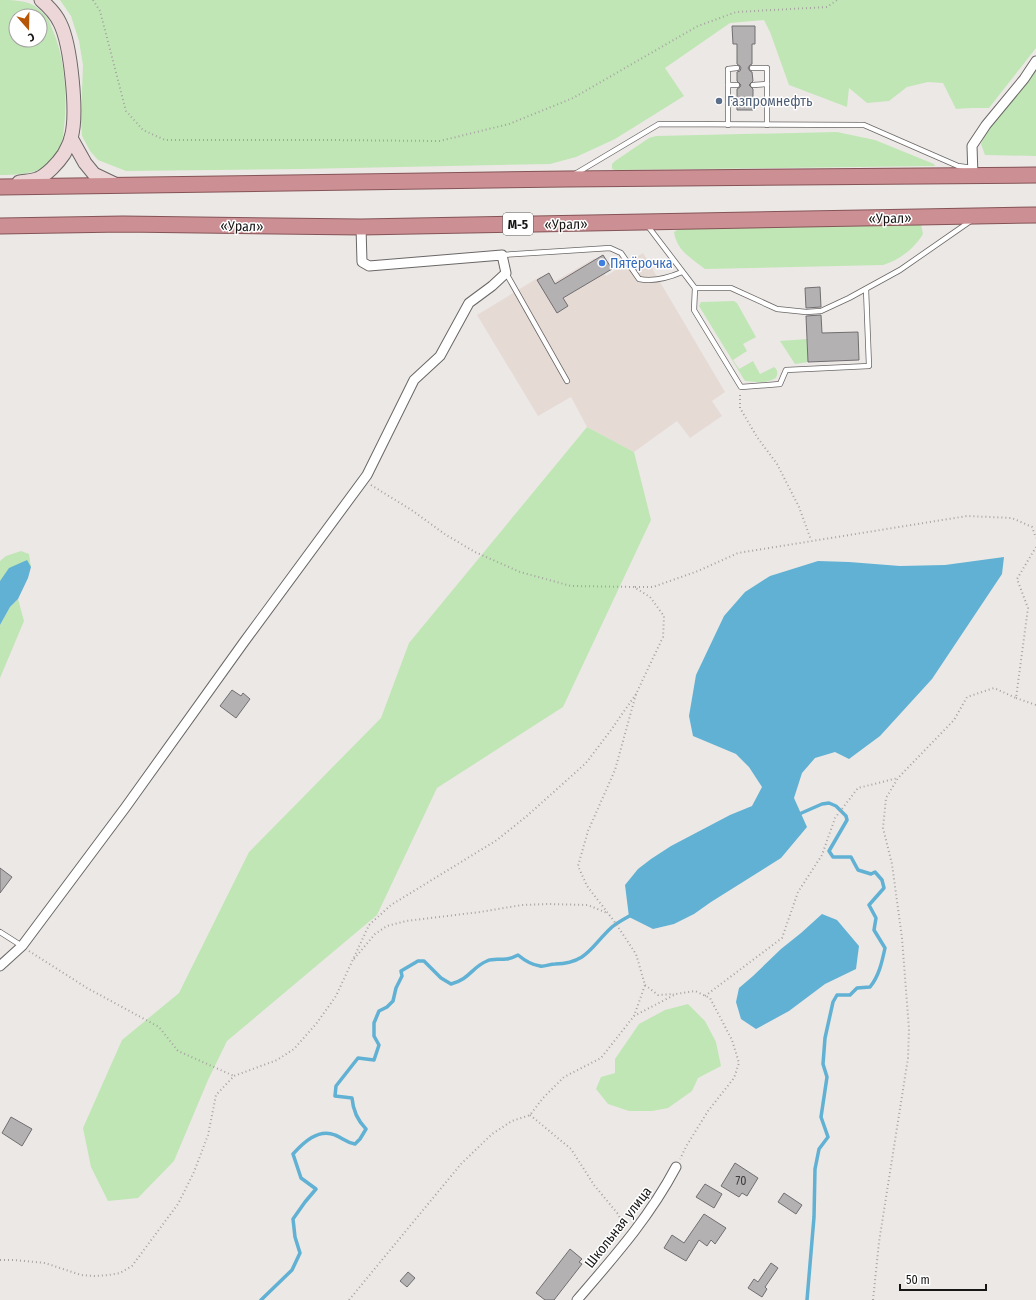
<svg xmlns="http://www.w3.org/2000/svg" width="1036" height="1300" viewBox="0 0 1036 1300" font-family="'Fira Sans Condensed',sans-serif">
  <style>
    .built { fill: #e6dad5 }
    .green { fill: #c0e6b5; fill-rule: evenodd }
    .water { fill: #60b1d3 }
    .lines { fill: none; stroke-linecap: round; stroke-linejoin: round }
    .stream { stroke: #60b1d3; stroke-width: 3.5 }
    .building { fill: #b4b1b3; stroke: #716e71 }
    .service-casing { stroke: #6a6766; stroke-width: 6 }
    .minor-casing { stroke: #6a6766; stroke-width: 11 }
    .secondary-casing { stroke: #6a6766; stroke-width: 15 }
    .trunk-casing { stroke: #855457; stroke-width: 17 }
    .path { stroke: #a6a3a1; stroke-width: 2; stroke-dasharray: 1 3; stroke-linecap: butt }
    .service { stroke: #fff; stroke-width: 4.5 }
    .minor { stroke: #fff; stroke-width: 9 }
    .secondary { stroke: #ecd6d7; stroke-width: 13 }
    .trunk { stroke: #cc9094; stroke-width: 15 }
    .service-dot { fill: #5c6f8a; stroke: #fff; stroke-width: 1.5 }
    .shop-dot { fill: #3f7fe0; stroke: #fff; stroke-width: 1.5 }
    .labels { text-anchor: middle; stroke-width: 3; stroke-linejoin: round; paint-order: stroke }
    .number-label { font-size: 12px; fill: #3e3d3c }
    .shield { fill: #fff; stroke: #5d5c5b; stroke-width: 1 }
    .shield-label { font-size: 13px; font-weight: bold; fill: #171615 }
    .service-label { font-size: 14px; fill: #4e5e75; stroke: #fff; text-anchor: start }
    .street-label { font-size: 14px; fill: #171615; stroke: #fff }
    .shop-label { font-size: 14px; fill: #366cbe; stroke: #fff; text-anchor: start }
  </style>
  <rect width="100%" height="100%" fill="#ece8e6"/>
  <!-- built -->
  <polygon class="built" points="643,253 725,392 712,401 722,416 690,438 677,421 634,452 587,427 571,397 538,416 477,315 541,276 547,286 595,258 606,276"/>
  <!-- green -->
  <g class="green">
    <path d="M0,0C11,0 23,0 33,5C38,8 45,14 48,19C50,22 51,27 53,31C66,61 68,104 63,136C62,145 56,157 50,163C38,174 15,175 0,175ZM16,16H40V40H16Z"/>
    <polygon points="60,0 1036,0 1036,48 989,108 972,108 956,109 943,83 928,82 907,87 889,101 867,103 849,88 847,107 789,85 770,32 764,20 730,23 665,68 684,96 615,139 576,157 550,164 301,169 126,171 98,160 90,151 82,136 81,120 83,65 79,41 71,16"/>
    <polygon points="1036,71 1036,156 985,155 981,144 986,132"/>
    <polygon points="837,132 875,140 934,164 935,166 615,170 612,169 612,164 615,161 649,138 656,136"/>
    <path d="M921,224L923,234C914,249 899,260 883,265L705,269C691,258 677,251 674,232L680,228Z"/>
    <path d="M734,301L737,303L756,337L743,344L747,351L733,360L739,369L753,361L760,374L774,367C778,370 778,373 776,378C766,384 756,382 745,381L699,306L701,302Z"/>
    <polygon points="807,339 808,362 795,364 780,341"/>
    <polygon points="587,427 634,452 651,520 563,707 437,788 377,915 227,1041 208,1080 174,1161 138,1198 108,1201 91,1167 83,1128 122,1040 179,993 249,852 381,718 409,643"/>
    <polygon points="21,551 29,554 31,567 26,560 0,581 0,561 6,556"/>
    <polygon points="18,599 24,621 0,678 0,625 10,607"/>
    <polygon points="688,1004 705,1021 716,1042 721,1066 698,1078 692,1091 668,1108 652,1111 629,1111 608,1104 596,1089 601,1077 615,1073 615,1059 639,1024 665,1010"/>
  </g>
  <!-- water -->
  <g class="water">
    <polygon points="1004,557 1002,574 932,679 880,736 849,759 835,752 815,758 802,773 794,798 807,827 781,858 711,902 694,914 674,924 653,929 629,917 625,885 638,869 651,859 671,846 730,815 752,806 762,787 749,767 736,754 693,736 689,716 696,675 724,616 745,592 770,576 818,561 849,562 900,566 945,565"/>
    <polygon points="27,560 31,567 28,578 18,599 10,607 0,625 0,581 9,568"/>
    <polygon points="822,914 837,920 859,946 856,969 825,984 789,1011 756,1029 741,1019 736,1002 739,988 753,976 781,949 801,933"/>
  </g>
  <g class="lines">
    <!-- stream -->
    <g class="stream">
      <path d="M797,815L822,804L829,803L836,806L846,816L847,820L829,851L833,857H851L858,870L871,874L875,872L882,880L884,888L869,905L876,918L874,930L885,948C882,962 879,976 870,987L857,988L850,995H837L833,1002L825,1038L823,1064L827,1077L821,1117L828,1137L819,1149L815,1169L814,1217L807,1300"/>
      <path d="M261,1300L292,1270L300,1253L295,1237L293,1219L305,1202L316,1189L301,1178L293,1154C303,1143 318,1128 335,1135C343,1138 345,1142 355,1144L360,1139L366,1129C357,1120 353,1110 352,1098L335,1096L336,1086L358,1058L374,1060L379,1045L374,1036V1023L379,1011L387,1007L393,1001L396,988L402,976L401,971L418,961H424L441,978L451,984C470,979 472,967 487,961C493,958 500,960 506,959C510,959 514,957 518,955C524,960 532,965 540,966C544,967 550,964 555,964C588,963 591,946 612,927C618,922 626,918 633,914"/>
    </g>
  </g>
  <!-- building -->
  <g class="building">
    <polygon points="732,26 755,26 755,44 752,44 752,64 750,65 748,68 750,71 752,72 753,81 749,85 753,89 753,99 750,101 749,103 753,107 753,110 737,110 737,107 740,105 741,103 737,99 737,89 740,87 741,85 737,81 737,72 740,71 741,68 740,66 737,64 737,44 733,44"/>
    <polygon points="603,255 612,269 563,298 568,306 557,313 537,280 549,273 555,284"/>
    <polygon points="820,287 821,307 806,308 805,288"/>
    <polygon points="821,315 822,333 858,332 859,360 808,362 806,316"/>
    <polygon points="232,690 241,696 243,693 250,699 236,718 220,706"/>
    <polygon points="0,868 12,877 0,893"/>
    <polygon points="11,1117 32,1129 22,1146 2,1133"/>
    <polygon points="735,1163 758,1178 747,1196 742,1193 739,1197 721,1186"/>
    <polygon points="705,1184 722,1194 714,1208 696,1197"/>
    <polygon points="784,1193 802,1205 796,1214 778,1202"/>
    <polygon points="704,1214 726,1228 715,1244 711,1240 707,1246 699,1240 686,1261 664,1248 672,1235 684,1243"/>
    <polygon points="570,1249 582,1259 579,1262 582,1264 554,1300 545,1300 536,1293"/>
    <polygon points="771,1263 778,1268 765,1287 767,1289 762,1297 748,1288 754,1279 758,1282"/>
    <polygon points="408,1272 415,1278 407,1287 400,1281"/>
  </g>
  <g class="lines">
    <!-- service casing -->
    <g class="service-casing">
      <g id="service">
        <polyline points="752,68 767,68 767,125"/>
        <polyline points="728,85 737,85"/>
        <polyline points="753,85 767,84"/>
        <polyline points="728,103 737,103"/>
        <polyline points="753,103 767,103"/>
        <polyline points="728,125 728,69 737,68"/>
        <polyline points="575,174 659,124 864,125 958,166 973,168"/>
        <polyline points="647,225 695,288 731,288 777,309 806,312 821,311 849,298 900,270 972,220"/>
        <path d="M502,255L610,248L621,253L639,279C654,282 668,278 682,272"/>
        <polyline points="506,273 567,381"/>
        <polyline points="695,288 694,310 741,387 780,384 786,370 869,366 866,289"/>
        <polyline points="0,932 22,946"/>
      </g>
    </g>
    <!-- minor casing -->
    <g class="minor-casing">
      <g id="minor">
        <polyline points="973,176 972,146 986,125 1024,79 1036,61"/>
        <polyline points="0,966 22,946 125,808 244,642 367,475 414,380 440,356 469,303 492,286 506,273 502,255 369,266 362,262 361,227"/>
        <path d="M577,1300C614,1257 649,1218 676,1167"/>
      </g>
    </g>
    <!-- secondary casing -->
    <g class="secondary-casing">
      <g id="secondary">
        <polyline points="71,138 85,163 94,174 117,185"/>
        <path d="M19,182C24,181 31,181 37,179C47,175 58,163 64,154C66,150 70,143 71,138C78,115 71,45 60,23C56,14 48,6 41,0"/>
      </g>
    </g>
    <!-- trunk casing -->
    <g class="trunk-casing">
      <g id="trunk">
        <polyline points="0,187 567,179 1036,175"/>
        <polyline points="0,226 123,224 361,227 1036,215"/>
      </g>
    </g>
    <!-- path -->
    <g class="path">
      <polyline points="93,0 100,11 126,111 143,130 165,140 326,140 440,141 509,124 573,98 698,26 736,12 827,7 837,0"/>
      <polyline points="740,395 740,408 757,437 777,464 799,507 811,540"/>
      <polyline points="371,485 413,511 446,535 475,552 520,572 571,586 634,587 650,597 664,616 663,637 636,694 615,770 588,831 578,866 587,886 614,921 636,954 645,985 634,1016"/>
      <polyline points="635,587 653,587 698,571 738,553 967,516 1012,518 1032,527 1036,538"/>
      <polyline points="1016,698 1036,705"/>
      <polyline points="29,951 87,988 159,1027 178,1051 234,1076"/>
      <polyline points="354,959 375,934 387,926 406,921 480,912 522,905 548,904 588,905 607,913"/>
      <polyline points="645,985 658,995 674,994"/>
      <polyline points="705,996 782,938 798,892 822,855 835,818 858,788 898,778"/>
      <polyline points="530,1115 571,1149 594,1185 618,1214 625,1228"/>
      <polyline points="0,1260 14,1260 45,1263 81,1275 95,1276 109,1275 120,1273 132,1266 178,1204 194,1172 208,1135 216,1095 234,1076 277,1060 294,1049 316,1024 336,996 369,925 391,905 497,840 528,815 586,763 611,730 636,694"/>
      <polyline points="349,1300 461,1164 492,1134 512,1121 530,1115 543,1098 564,1077 601,1058 634,1016 676,994 695,991 710,998 732,1040 739,1063 734,1078 708,1111 687,1145 680,1159"/>
      <polyline points="873,1300 879,1242 908,1058 909,1029 902,938 892,864 883,828 886,798 898,778 954,720 967,697 994,688 1016,698 1028,608 1017,579 1036,547"/>
    </g>
    <!-- service -->
    <use href="#service" class="service"/>
    <!-- minor -->
    <use href="#minor" class="minor"/>
    <!-- secondary -->
    <use href="#secondary" class="secondary"/>
    <!-- trunk -->
    <use href="#trunk" class="trunk"/>
  </g>
  <!-- markers -->
  <circle class="service-dot" cx="719" cy="101" r="4"/>
  <circle class="shop-dot" cx="602" cy="263" r="4"/>
  <g class="labels">
    <!-- number labels -->
    <g class="number-label">
      <text x="741" y="1185">70</text>
    </g>
    <!-- shield labels -->
    <rect class="shield" x="503" y="213" width="30" height="22" rx="3"/>
    <g class="shield-label">
      <text x="518" y="229">М-5</text>
    </g>
    <!-- service labels -->
    <g class="service-label">
      <text x="727" y="106">Газпромнефть</text>
    </g>
    <!-- street labels -->
    <g class="street-label">
      <text transform="translate(890 218) rotate(-1)" y="5">«Урал»</text>
      <text transform="translate(566 224) rotate(-1)" y="5">«Урал»</text>
      <text transform="translate(242 226) rotate(1)" y="5">«Урал»</text>
      <text transform="translate(618 1227) rotate(-52)" y="5">Школьная улица</text>
    </g>
    <!-- shop labels -->
    <g class="shop-label">
      <text x="610" y="268">Пятёрочка</text>
    </g>
  </g>
  <!-- north arrow -->
  <g transform="translate(28 28) rotate(160)"><circle r="19" fill="#ffffff" stroke="#a2a2a1"/>
  <path d="M0-3L7 15L0 10L-7 15Z" fill="#b55706"/>
  <text y="-6" font-size="11" font-weight="bold" text-anchor="middle" fill="#171615">С</text>
  </g>
  <!-- scale -->
  <path d="M900 1284v6h86v-6" fill="none" stroke="#171615" stroke-width="2"/>
  <text x="906" y="1284" font-size="12" fill="#171615" stroke="#ffffff" stroke-width="3" paint-order="stroke">50 m</text>
</svg>
